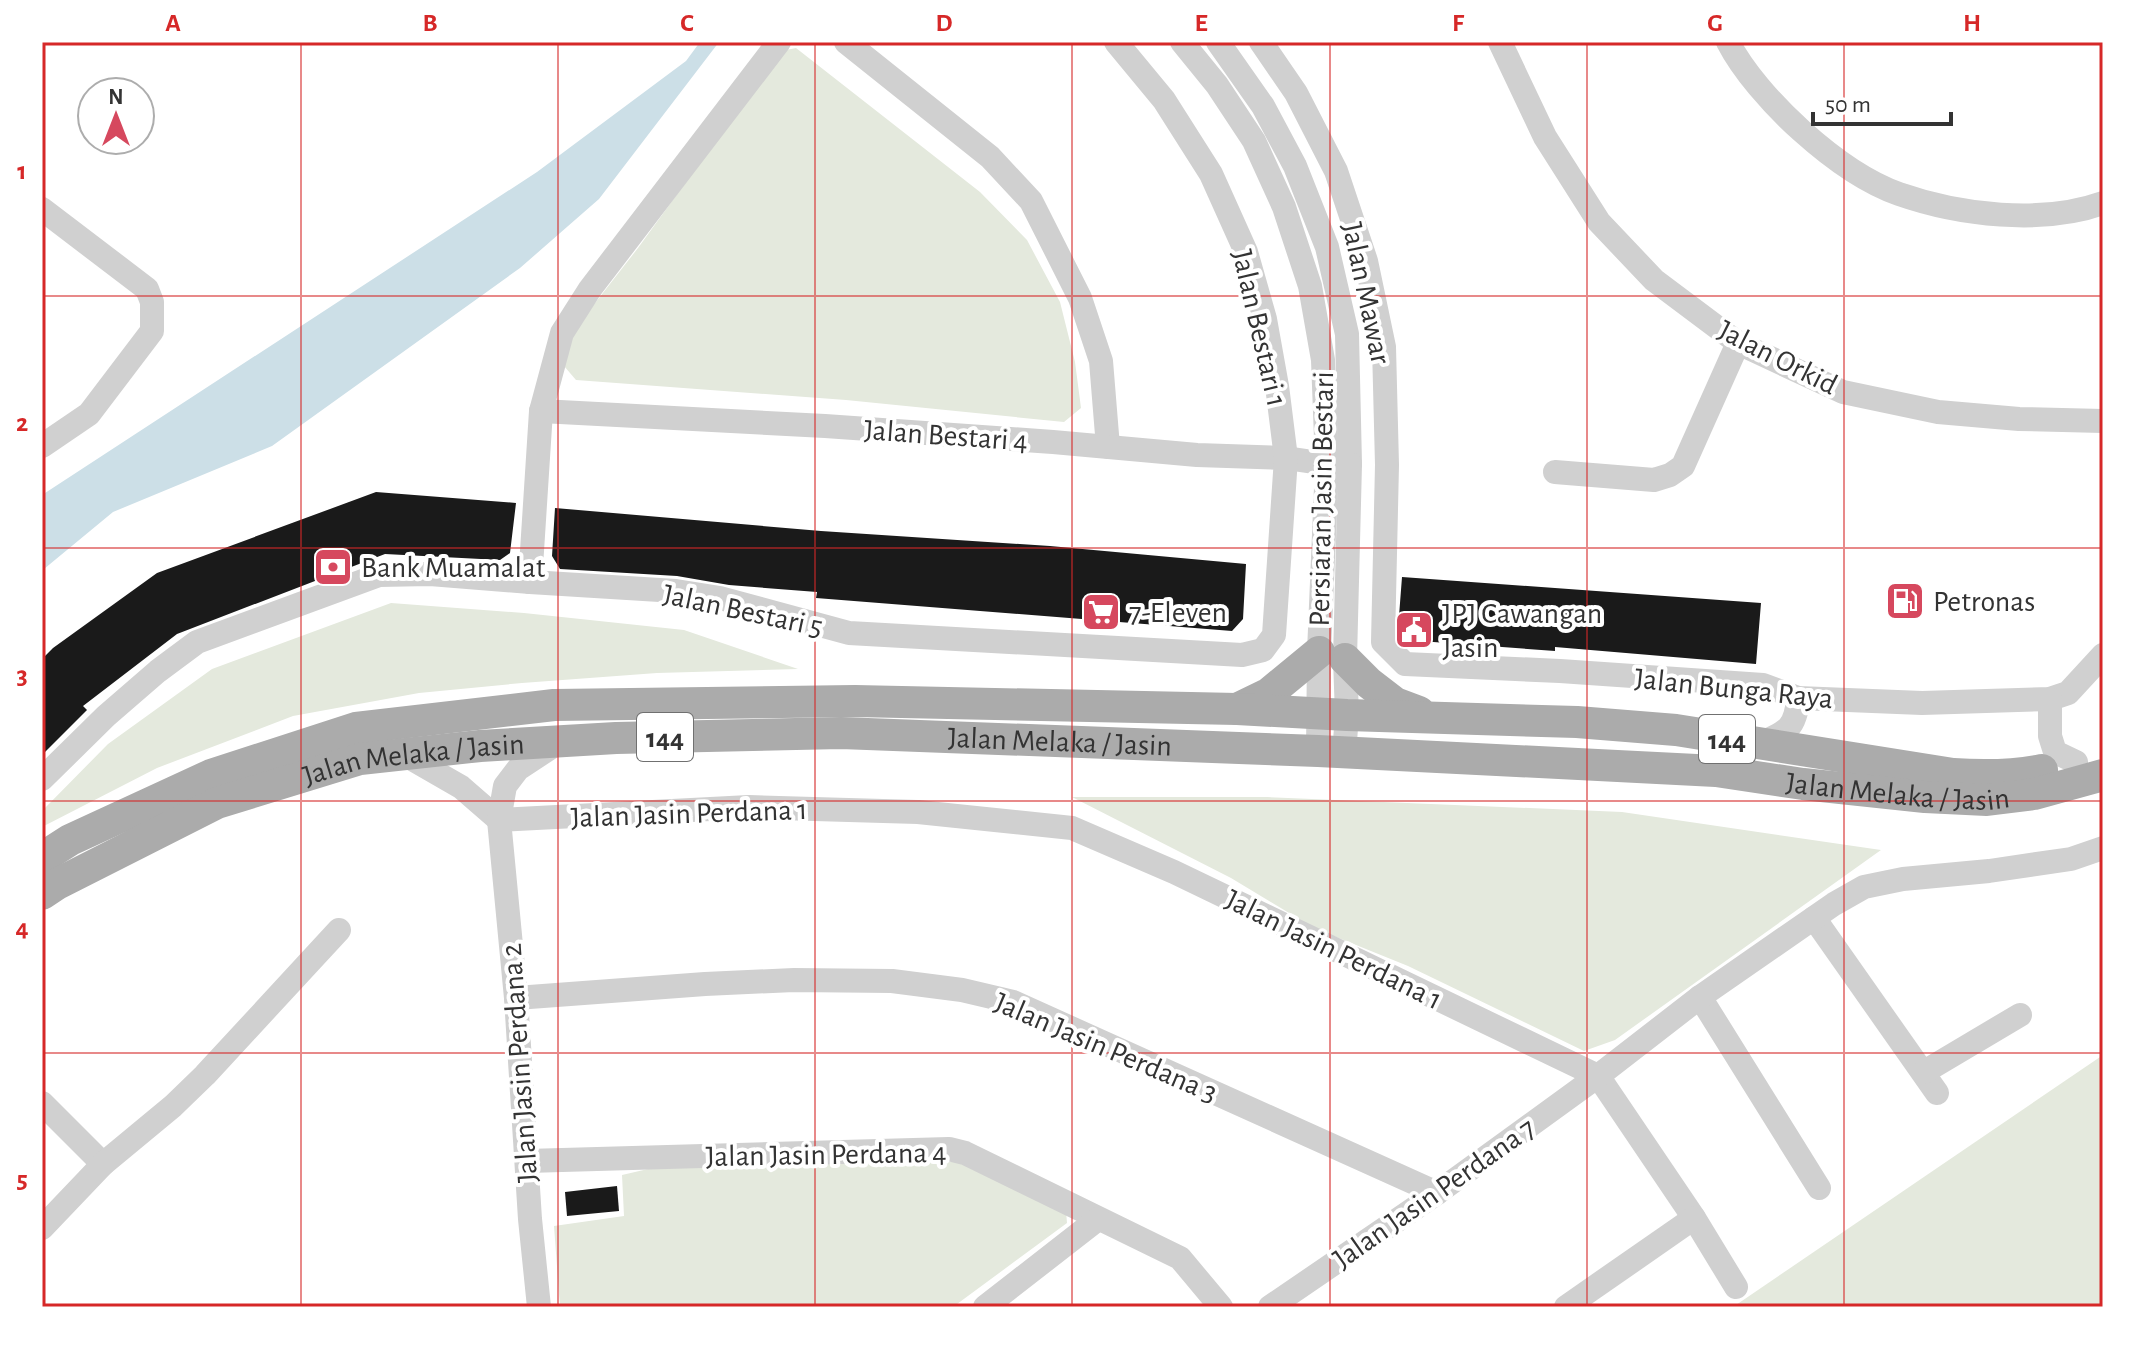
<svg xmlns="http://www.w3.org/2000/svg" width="2145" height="1349" viewBox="0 0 2145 1349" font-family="'Alegreya Sans',sans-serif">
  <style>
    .green { fill: #e4e9dd }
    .water { fill: #ccdfe7 }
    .building { fill: #1a1a1a }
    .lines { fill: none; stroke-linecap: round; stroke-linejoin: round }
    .minor { stroke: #d0d0d0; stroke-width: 24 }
    .major { stroke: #ababab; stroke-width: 32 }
    .grid { fill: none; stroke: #d62828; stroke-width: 2; stroke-opacity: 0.55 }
    .labels { text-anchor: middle; stroke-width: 8; stroke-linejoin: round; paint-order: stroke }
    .shield { fill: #fff; stroke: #707070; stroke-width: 2 }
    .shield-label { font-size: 28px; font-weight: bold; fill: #333 }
    .street-label { font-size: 30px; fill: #333; stroke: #fff }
    .poi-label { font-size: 30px; fill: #333; stroke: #fff; text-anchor: start }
    .neatline { fill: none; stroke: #d62828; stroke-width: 3 }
    .grid-label { font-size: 26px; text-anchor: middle; font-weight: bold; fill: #d62828 }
  </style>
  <rect width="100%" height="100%" fill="#fff"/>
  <!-- green -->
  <g class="green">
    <polygon points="796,48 980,192 1027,240 1060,302 1075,362 1081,408 1064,422 846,400 576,380 564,366 567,339 638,248 781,51"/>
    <polygon points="391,603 524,613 684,630 798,669 657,673 522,683 419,693 293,716 157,768 42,827 42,811 108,744 212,669"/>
    <polygon points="1072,797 1267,797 1622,812 1881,850 1615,1040 1584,1051 1408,966 1314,928 1231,878"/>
    <polygon points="2103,1055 2103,1307 1733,1307"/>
    <polygon points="802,1160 962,1162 1066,1211 1067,1223 953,1307 560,1307 554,1226 624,1216 622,1175 648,1169"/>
  </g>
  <!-- water -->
  <polygon class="water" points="700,42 719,42 599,199 520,268 272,446 113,512 44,569 42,585 42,495 537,172 686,61"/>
  <!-- building -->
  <g class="building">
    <polygon points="376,492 516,503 510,553 500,560 385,554 177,634 83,706 87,710 42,755 42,659 53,648 157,573"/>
    <polygon points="555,508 821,531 1050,546 1246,564 1243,619 1232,631 816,598 817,592 729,585 677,576 560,569 552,556"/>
    <polygon points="1402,577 1761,603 1756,664 1555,647 1555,651 1406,640 1398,629"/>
    <polygon points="617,1186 619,1211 567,1216 565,1192"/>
  </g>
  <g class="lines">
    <!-- minor -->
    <g class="minor">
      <polyline points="846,42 990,157 1031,201 1080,298 1101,361 1108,447"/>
      <polyline points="1182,42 1217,85 1254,141 1284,207 1310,286 1323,360 1327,464 1319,652 1318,751"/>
      <polyline points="1218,42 1263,106 1295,166 1327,247 1347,334 1350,464 1345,659 1347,715 1344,754"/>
      <polyline points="1261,42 1296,93 1336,171 1366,261 1384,347 1387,465 1383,642 1405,664 1560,671 1763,685 1798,698 1922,703 2050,699 2068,693 2103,655"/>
      <polyline points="1500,42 1545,137 1599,222 1654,280 1738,343 1843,392 1938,412 2019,419 2103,421"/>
      <path d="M1728,42C1757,98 1839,173 1899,194C1959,215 2042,225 2103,203"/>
      <polyline points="42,209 147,289 152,302 152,331 89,414 42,446"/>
      <polyline points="541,411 825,426 1053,442 1197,455 1286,458 1327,464 1350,464"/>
      <polyline points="1555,472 1654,480 1670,475 1683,466 1738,343"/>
      <polyline points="530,582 541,411 562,333 590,289 779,42"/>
      <polyline points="2050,699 2050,736 2055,752 2076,762"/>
      <path d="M1759,744C1786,732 1796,729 1798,698"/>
      <polyline points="402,753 461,787 499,820"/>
      <polyline points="42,779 106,716 158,671 197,642 379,575 430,574 530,582 676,591 720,598 849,633 1242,655 1263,650 1274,635 1286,458 1277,386 1265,319 1246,252 1211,174 1164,100 1116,42"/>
      <polyline points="499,820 749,807 918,812 1072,828 1174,872 1598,1076"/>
      <polyline points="1814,918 1937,1093"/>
      <polyline points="1700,997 1819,1188"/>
      <polyline points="516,998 705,984 794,980 892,981 962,990 1013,1002 1437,1193"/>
      <polyline points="1924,1072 2020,1015"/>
      <polyline points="1598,1076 1694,1218 1736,1287"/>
      <polyline points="42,1103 103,1164"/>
      <polyline points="527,1161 949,1149 965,1153 1180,1258 1221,1307"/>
      <polyline points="42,1228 103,1164 173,1106 205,1075 339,930"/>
      <polyline points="539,1307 530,1219 516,998 499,820 505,786 518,769 559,742"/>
      <polyline points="985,1307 1098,1219"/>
      <polyline points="1270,1307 1437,1193 1598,1076 1700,997 1834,904 1864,887 1903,879 1989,871 2071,859 2103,848"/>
      <polyline points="1566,1307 1694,1218"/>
    </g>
    <!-- major -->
    <g class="major">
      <polyline points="1345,659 1369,683 1395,703 1419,712"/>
      <polyline points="1237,709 1268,694 1319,652"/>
      <path d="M42,858L70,840L211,775L356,728L554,705L855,701L1237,709L1347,715L1577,722L1676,730L1953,774C1983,776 2012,776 2042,770"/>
      <path id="s1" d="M42,894L57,884L217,803L360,759L480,746L616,738L841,733L1318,751L1716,771L1803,784L1925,797L1987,800L2034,794L2103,775"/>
    </g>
  </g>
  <!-- grid -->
  <path class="grid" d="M301,42V1307M558,42V1307M815,42V1307M1072,42V1307M1330,42V1307M1587,42V1307M1844,42V1307M42,296H2103M42,548H2103M42,801H2103M42,1053H2103"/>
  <!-- icons -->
  <defs>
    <g id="bank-square" transform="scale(2)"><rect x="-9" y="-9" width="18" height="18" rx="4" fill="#d6485e" stroke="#fff"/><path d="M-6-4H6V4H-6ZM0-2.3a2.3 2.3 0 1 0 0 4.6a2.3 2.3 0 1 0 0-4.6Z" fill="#fff"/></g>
    <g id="fuel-square" transform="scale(2)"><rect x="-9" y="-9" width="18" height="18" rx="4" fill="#d6485e" stroke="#fff"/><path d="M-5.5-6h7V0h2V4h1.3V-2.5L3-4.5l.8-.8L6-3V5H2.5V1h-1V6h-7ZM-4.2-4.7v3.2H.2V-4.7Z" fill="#fff"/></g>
    <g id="supermarket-square" transform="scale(2)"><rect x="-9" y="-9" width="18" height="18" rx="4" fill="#d6485e" stroke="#fff"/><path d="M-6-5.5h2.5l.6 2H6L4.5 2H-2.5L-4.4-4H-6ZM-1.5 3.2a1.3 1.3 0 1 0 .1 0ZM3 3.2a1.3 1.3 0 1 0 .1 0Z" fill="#fff"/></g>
    <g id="civic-square" transform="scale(2)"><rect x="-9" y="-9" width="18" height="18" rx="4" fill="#d6485e" stroke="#fff"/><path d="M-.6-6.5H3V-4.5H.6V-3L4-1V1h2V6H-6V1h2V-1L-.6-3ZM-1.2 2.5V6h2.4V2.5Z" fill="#fff"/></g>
  </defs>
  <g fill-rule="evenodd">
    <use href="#bank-square" x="333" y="567"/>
    <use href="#fuel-square" x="1905" y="601"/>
    <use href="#supermarket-square" x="1101" y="612"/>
    <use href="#civic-square" x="1414" y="630"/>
  </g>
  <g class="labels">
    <!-- shield labels -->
    <g class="shield">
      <rect x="637" y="713" width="56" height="48" rx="6"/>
      <rect x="1699" y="715" width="56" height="48" rx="6"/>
    </g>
    <g class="shield-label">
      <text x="665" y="747">144</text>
      <text x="1727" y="749">144</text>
    </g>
    <!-- street labels -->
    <g class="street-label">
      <text transform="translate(1367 293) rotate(78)" y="10">Jalan Mawar</text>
      <text transform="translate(1260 328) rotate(77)" y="10">Jalan Bestari 1</text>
      <text transform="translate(1778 357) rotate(27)" y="10">Jalan Orkid</text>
      <text transform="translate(946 435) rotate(4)" y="10">Jalan Bestari 4</text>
      <text transform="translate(1321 499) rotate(-89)" y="10">Persiaran Jasin Bestari</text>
      <text transform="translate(743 610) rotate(12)" y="10">Jalan Bestari 5</text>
      <text transform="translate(1734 688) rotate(6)" y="10">Jalan Bunga Raya</text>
      <text dy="10" stroke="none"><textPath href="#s1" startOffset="1048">Jalan Melaka / Jasin</textPath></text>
      <text dy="10" stroke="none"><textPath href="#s1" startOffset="400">Jalan Melaka / Jasin</textPath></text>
      <text dy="10" stroke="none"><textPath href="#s1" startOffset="1888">Jalan Melaka / Jasin</textPath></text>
      <text transform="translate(689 813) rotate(-2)" y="10">Jalan Jasin Perdana 1</text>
      <text transform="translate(1334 949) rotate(26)" y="10">Jalan Jasin Perdana 1</text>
      <text transform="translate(1106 1047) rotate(23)" y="10">Jalan Jasin Perdana 3</text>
      <text transform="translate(519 1063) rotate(-94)" y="10">Jalan Jasin Perdana 2</text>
      <text transform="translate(826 1154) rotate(-1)" y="10">Jalan Jasin Perdana 4</text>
      <text transform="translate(1434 1193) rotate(-35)" y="10">Jalan Jasin Perdana 7</text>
    </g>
    <!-- poi labels -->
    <g class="poi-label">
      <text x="361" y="577">Bank Muamalat</text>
      <text x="1933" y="611">Petronas</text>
      <text x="1129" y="622">7-Eleven</text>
      <text x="1442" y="623">JPJ Cawangan<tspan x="1442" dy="34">Jasin</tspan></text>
    </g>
  </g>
  <!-- border -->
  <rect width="2145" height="1349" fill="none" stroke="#ffffff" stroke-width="88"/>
  <!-- north arrow -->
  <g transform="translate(116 116)"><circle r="38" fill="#ffffff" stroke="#adadad" stroke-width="2"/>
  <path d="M0-6L14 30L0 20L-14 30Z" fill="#d6485e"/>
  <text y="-12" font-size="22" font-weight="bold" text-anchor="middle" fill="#333333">N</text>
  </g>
  <!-- scale -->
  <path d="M1813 112v12h138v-12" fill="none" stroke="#333333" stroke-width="4"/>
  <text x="1825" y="112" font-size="24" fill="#333333" stroke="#ffffff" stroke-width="6" paint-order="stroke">50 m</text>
  <rect x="44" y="44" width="2057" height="1261" class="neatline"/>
  <g class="grid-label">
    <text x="173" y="31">A</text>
    <text x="430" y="31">B</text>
    <text x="687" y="31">C</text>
    <text x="944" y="31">D</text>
    <text x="1201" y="31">E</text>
    <text x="1458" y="31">F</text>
    <text x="1715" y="31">G</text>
    <text x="1972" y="31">H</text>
    <text x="22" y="179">1</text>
    <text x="22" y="431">2</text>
    <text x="22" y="684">3</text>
    <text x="22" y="936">4</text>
    <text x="22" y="1188">5</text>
  </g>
</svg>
